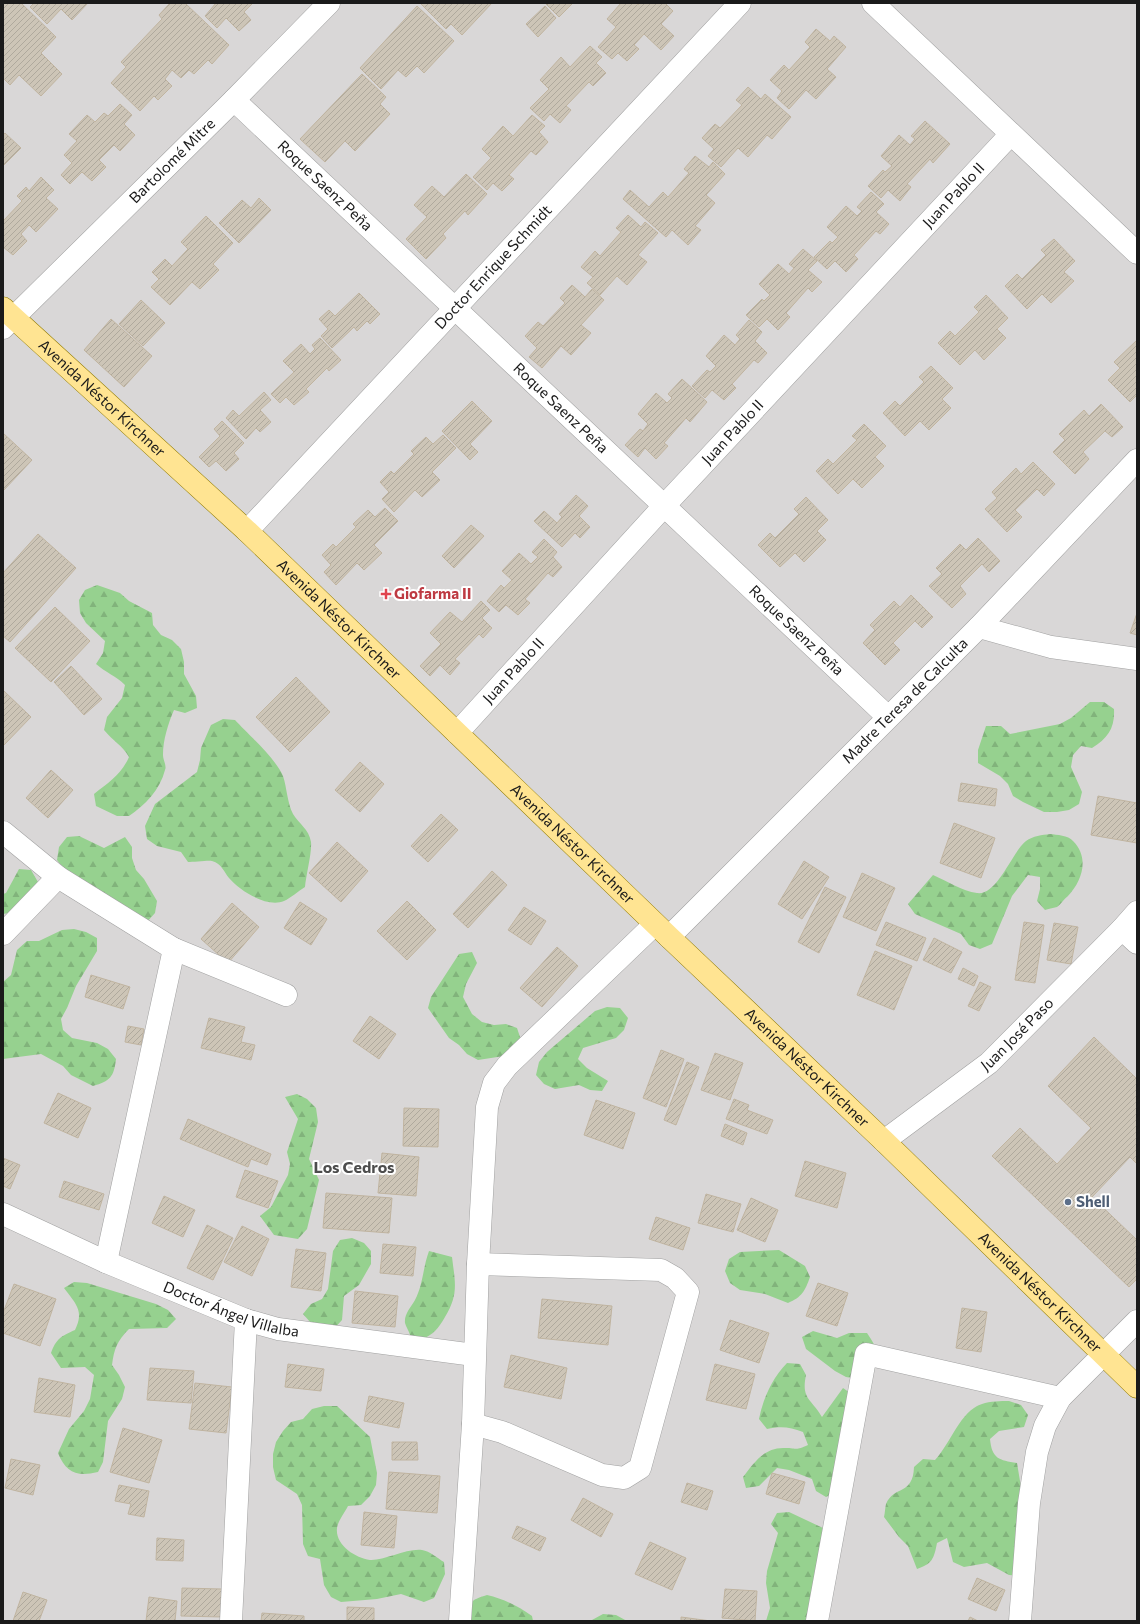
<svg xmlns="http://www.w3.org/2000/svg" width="1140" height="1624" viewBox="0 0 1140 1624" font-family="Commissioner,sans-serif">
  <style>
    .residential { fill: #d9d7d7 }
    .forest { fill: url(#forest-firs) }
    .building { fill: url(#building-hatch); stroke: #c0b4a0 }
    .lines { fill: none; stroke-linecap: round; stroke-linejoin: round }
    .minor-casing { stroke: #a1a1a1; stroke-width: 23 }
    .major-casing { stroke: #917b00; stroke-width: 23 }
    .minor { stroke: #fff; stroke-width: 22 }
    .major { stroke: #ffe492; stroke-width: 22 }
    .health-dot { fill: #e0444e; stroke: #fff; stroke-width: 1.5 }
    .service-dot { fill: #5c6f8a; stroke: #fff; stroke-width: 1.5 }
    .labels { text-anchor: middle; stroke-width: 4; stroke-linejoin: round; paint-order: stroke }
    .street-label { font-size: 15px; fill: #1a1a1a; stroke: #fff }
    .health-label { font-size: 15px; font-weight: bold; fill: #be3a42; stroke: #fff; text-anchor: start }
    .service-label { font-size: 15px; font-weight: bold; fill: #4e5e75; stroke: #fff; text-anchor: start }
    .neighbourhood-label { font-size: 16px; font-weight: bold; fill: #4d4d4d; stroke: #fff }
  </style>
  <defs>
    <pattern id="forest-firs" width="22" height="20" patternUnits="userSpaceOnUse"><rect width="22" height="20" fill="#96d18f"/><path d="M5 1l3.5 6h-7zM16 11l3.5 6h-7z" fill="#81b37b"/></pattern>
    <pattern id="building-hatch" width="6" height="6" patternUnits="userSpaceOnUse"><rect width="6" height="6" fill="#cdc5b7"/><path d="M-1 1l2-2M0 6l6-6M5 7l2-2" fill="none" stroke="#afa99d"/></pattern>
  </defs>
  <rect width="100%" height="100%" fill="#edebde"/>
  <!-- residential -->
  <rect class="residential" x="3" y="3" width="1134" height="1618"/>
  <!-- forest -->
  <g class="forest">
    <path d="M97,585L120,593L129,601L152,613L153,625L161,635L172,640L181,649L184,662V674L196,696L197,708L185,713L174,710C168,724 163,740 163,755C163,760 167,766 165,770C160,790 145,805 129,816H117L96,806L94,794C109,782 121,775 129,757C122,745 113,741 104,730L107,717L122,698L125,685C116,676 105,672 96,664L103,653L105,641L86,623L80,613L79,600L85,590Z"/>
    <path d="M1090,702H1104L1114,709C1115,728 1108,738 1092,748L1081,746L1073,755L1071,767L1082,792L1079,804L1069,810L1057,812H1044L1023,802L1013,796L1008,784L1000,776L978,763V750L986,726H1001L1010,734L1060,724L1071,718Z"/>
    <path d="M223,719L235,720C248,734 276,759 283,776C287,788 287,802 293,814C299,824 309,829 311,842C312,853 306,875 305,887C298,891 291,898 284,901C267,908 240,891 229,878C224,872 222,864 212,861C210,860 193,862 188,862L181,852L157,846L147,839L145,826L155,804L197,772L200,760L201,748L211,725Z"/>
    <path d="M1050,834C1057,835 1068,835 1073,841C1090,858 1082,881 1068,896C1064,899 1061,904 1057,907C1053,908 1048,909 1045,910L1037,901L1040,889V877L1028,875L1012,896L992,944L980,949L969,945L961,934L915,914L908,904L933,875C947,881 962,891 977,893C997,896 1012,852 1026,841C1033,836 1042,835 1050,834Z"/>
    <polygon points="79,836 104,848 125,837 132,847 132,858 136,870 144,879 157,901 155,913 146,923 65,870 57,860 59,847 67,837"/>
    <polygon points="19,869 31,870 38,882 9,913 3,914 3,894 6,893"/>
    <path d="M74,929L86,932L97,938V951L76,986L67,1008L61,1019L63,1030L72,1038L97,1043L108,1049L116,1059C114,1077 110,1081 93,1086L71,1075L63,1066L41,1054L3,1059V982L11,975L17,950L27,941H39L62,930Z"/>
    <polygon points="472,952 477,963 466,984 463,997 472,1014 482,1022 494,1025 506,1024 517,1028 521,1040 504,1056 478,1060 467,1054 459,1045 449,1038 428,1008 431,997 459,954"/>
    <polygon points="607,1007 620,1008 628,1018 624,1030 616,1038 583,1048 578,1059 587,1068 608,1081 602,1091 590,1090 579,1085 555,1089 544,1084 536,1075 539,1062 547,1052 595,1011"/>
    <polygon points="297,1094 307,1099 316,1108 318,1122 309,1159 319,1180 307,1229 298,1239 274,1235 260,1216 271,1207 288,1175 290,1164 287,1152 298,1119 285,1097"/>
    <polygon points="352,1238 364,1243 371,1251 371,1264 359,1285 344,1296 342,1320 333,1330 311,1323 303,1314 311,1304 322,1299 328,1289 333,1251 340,1240"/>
    <path d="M779,1250L805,1266L810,1277C805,1291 802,1297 788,1303L765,1294L740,1290L730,1283L725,1271L729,1259L740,1252Z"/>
    <path d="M429,1251L452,1257C455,1282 459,1294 445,1317C438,1329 434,1334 421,1340L410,1335C409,1331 406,1327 405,1323C404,1314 411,1307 415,1300C423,1285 423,1267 429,1251Z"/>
    <path d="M74,1282L87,1283L156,1304L168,1310L176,1319L167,1328L129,1329C117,1341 114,1349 112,1365L119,1375L125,1387L122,1399L108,1421L103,1462L98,1472C77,1477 66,1473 58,1453L69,1429L84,1411L90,1399L94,1375L85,1367L61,1368L51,1353C56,1339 61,1336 75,1330C85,1311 75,1303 64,1288Z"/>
    <path d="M813,1331L837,1338L849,1333H867C878,1349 882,1359 871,1376L858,1379L846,1377L835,1371L806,1349L802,1337Z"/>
    <path d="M787,1363L800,1364L806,1375C801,1399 811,1398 822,1417L843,1388L853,1395L838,1491L826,1497L816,1491L812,1479L789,1470L777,1468L759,1486L746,1488L743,1477C754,1463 764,1447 785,1448C798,1448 795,1451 808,1445L803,1432C790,1427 781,1426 767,1429L759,1419C763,1399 772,1378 787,1363Z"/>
    <path d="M1009,1401L1021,1405L1028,1415L1024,1427L999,1431L990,1439C992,1459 999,1460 1017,1463L1021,1487V1499L1017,1511L1021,1576L1009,1575L987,1563L964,1567L953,1562L947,1538L937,1543C934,1559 932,1564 917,1569L908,1546L899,1537L884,1517C885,1513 885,1508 886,1504C894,1485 913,1496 914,1467L923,1459L935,1460C951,1443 960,1411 982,1404C990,1401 1001,1401 1009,1401Z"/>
    <path d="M324,1406H337L370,1437L377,1473L376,1485L370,1496L361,1505L348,1506C345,1512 338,1521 337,1528C335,1545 355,1558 370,1560C383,1561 407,1548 422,1550C430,1551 437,1558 444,1562L445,1574L434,1598L424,1602L401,1594L377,1599L341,1602L331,1597L324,1585L320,1559L308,1556L303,1544L302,1505L297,1494L276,1480L273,1467V1454L276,1442L283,1431L291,1422L303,1419L312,1409Z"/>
    <polygon points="789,1512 823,1528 814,1621 766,1621 770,1608 766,1583 767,1571 778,1533 771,1524 777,1513"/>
    <path d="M487,1595C504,1599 518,1606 532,1616L533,1621H466C467,1603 470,1600 487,1595Z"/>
    <polygon points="603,1614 616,1615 627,1621 592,1621 592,1620"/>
  </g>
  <!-- building -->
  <g class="building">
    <polygon points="3,3 21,3 56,37 41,53 62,74 41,96 19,75 10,85 3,78"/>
    <polygon points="34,3 88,3 72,20 61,9 47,24 30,7"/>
    <polygon points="170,3 185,3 229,45 212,64 208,60 194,74 189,70 181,78 172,70 165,79 172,86 158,100 154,96 140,111 111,83 126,67 121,62 162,19 159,15"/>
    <polygon points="216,3 253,3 244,12 251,20 239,31 226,18 217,28 205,16"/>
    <polygon points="420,3 492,3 462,35 451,24 446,29"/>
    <polygon points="548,3 573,3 559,17 546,4"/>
    <polygon points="621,3 636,3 638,5 640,3 665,3 673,11 661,24 674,36 661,50 644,34 634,45 639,49 627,61 618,53 612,59 598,47 616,27 607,19"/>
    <polygon points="417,6 454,41 424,73 417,66 406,77 398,70 381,89 360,68"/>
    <polygon points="545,6 556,18 538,37 526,24"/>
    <polygon points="816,29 830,41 834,36 846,47 827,69 836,77 816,99 806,90 789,109 777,98 782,91 770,80 784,65 789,70 810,47 805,42"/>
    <polygon points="590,46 602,57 596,63 606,73 593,86 589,82 566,106 571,110 560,123 550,114 544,121 530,108 549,89 540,80 561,57 570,67"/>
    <polygon points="362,74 386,97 380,104 390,114 355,151 345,141 325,162 300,139"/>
    <polygon points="748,87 761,99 765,94 791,117 772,139 767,135 748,157 738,148 721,167 708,156 714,149 702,138 715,124 720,128 742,105 736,100"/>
    <polygon points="120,104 132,115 124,124 135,135 120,151 114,145 99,160 106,167 92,181 82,172 70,184 61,175 72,163 64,155 77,141 69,134 87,115 95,122 104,113 108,116"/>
    <polygon points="532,115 545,126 539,132 548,142 536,155 531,151 509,175 514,179 502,191 493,183 487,190 473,177 491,158 482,149 503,126 513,136"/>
    <polygon points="925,121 950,144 933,163 930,159 907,184 911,187 900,201 888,190 881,198 868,186 883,170 885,172 892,166 881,156 899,135 910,145 915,139 911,136"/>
    <polygon points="5,133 21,148 3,166 3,135"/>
    <polygon points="695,156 709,167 713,162 725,174 706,195 715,203 695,226 701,230 688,245 672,230 666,237 623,199 630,190 649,207 663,192 668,197 689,173 684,169"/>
    <polygon points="466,174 487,194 468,215 465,211 443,234 446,238 426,259 406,239 427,217 414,205 432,186 444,197"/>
    <polygon points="41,177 54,190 46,198 58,209 36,232 29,225 21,234 27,241 13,255 3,247 3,220 4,220 22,201 17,196 26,187 29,191"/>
    <polygon points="871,192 884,204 876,212 889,224 880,234 876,231 854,255 858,259 846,272 835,261 827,269 814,257 830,241 832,243 838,237 827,227 846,206 857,216 862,211 857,207"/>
    <polygon points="259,198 271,210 239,243 219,223 242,200 251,208"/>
    <polygon points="628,215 641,227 645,222 658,233 638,255 647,262 627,285 617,276 600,295 587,283 593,277 581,267 595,251 600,256 621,232 616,228"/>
    <polygon points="206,216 233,243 213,264 219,270 200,289 192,282 170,305 151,287 159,279 152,272 165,259 172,266 188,249 181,242"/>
    <polygon points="1054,239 1075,261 1064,272 1074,281 1051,303 1042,294 1027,309 1005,286 1017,274 1022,279 1046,255 1041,250"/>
    <polygon points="803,249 817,261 808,270 822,282 812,292 808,288 786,313 790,317 778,330 767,319 759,327 746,315 762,299 764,301 770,295 759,284 778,264 789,274 794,268 789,264"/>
    <polygon points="572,285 585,297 592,289 604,300 581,325 591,333 571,355 561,346 542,368 529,357 537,348 525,336 538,322 543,326 565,303 560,298"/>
    <polygon points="359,293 380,314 370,324 367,321 357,331 354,327 332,348 321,336 328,329 319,319 329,310 335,316"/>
    <polygon points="986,295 1008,318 997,329 1006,338 984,360 975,350 960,365 938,343 950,331 955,336 979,312 974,307"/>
    <polygon points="141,300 165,323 143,346 119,324"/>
    <polygon points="111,319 152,356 124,387 84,350"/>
    <polygon points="749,320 762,332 755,341 767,353 758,363 754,360 732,384 736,388 724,400 712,390 705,398 692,386 707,370 710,372 716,366 706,356 724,335 735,345 740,339 736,335"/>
    <polygon points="320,338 341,360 329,371 327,368 306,389 309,392 294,405 286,397 280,403 271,394 294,372 283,361 301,344 310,354 315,349 312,345"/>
    <polygon points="1137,340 1137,395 1130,402 1108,380 1120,368 1114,362"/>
    <polygon points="931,366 953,388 942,399 951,408 929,430 920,421 905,436 883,413 895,401 900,406 924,382 919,377"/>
    <polygon points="682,379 707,402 690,422 686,418 664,443 668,446 656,459 645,448 638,457 625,445 640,429 643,431 648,424 638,414 656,393 667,403 672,398 668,394"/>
    <polygon points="264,392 271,400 260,410 271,422 260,432 256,428 246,439 226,418 233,410 239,416"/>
    <polygon points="472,401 492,421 470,444 478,452 470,460 442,431"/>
    <polygon points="1101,404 1123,427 1112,437 1105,431 1083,452 1089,459 1075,474 1053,452 1065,440 1059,434 1084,410 1089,416"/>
    <polygon points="222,421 244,443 234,453 239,459 226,471 216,461 209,467 199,457 220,436 214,429"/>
    <polygon points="864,424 886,446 875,457 884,466 862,488 853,479 838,494 816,471 828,459 833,464 857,440 852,436"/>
    <polygon points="3,433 32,460 4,490 3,489"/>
    <polygon points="443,435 456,448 432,472 440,480 422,497 415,490 394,512 382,499 389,492 380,482 391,471 394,474 414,454 411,451 426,437 433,444"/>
    <polygon points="1033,462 1055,484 1044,496 1037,489 1015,510 1022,517 1007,532 985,509 997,498 992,492 1016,468 1021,474"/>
    <polygon points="576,495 588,506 579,516 590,527 580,538 575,533 562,547 534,521 544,511 557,523 562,517 559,514"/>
    <polygon points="806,497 828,520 817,531 826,540 804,562 795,553 780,567 758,545 770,533 775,538 799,514 794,509"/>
    <polygon points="385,508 398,521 374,545 382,553 364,570 357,563 336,585 324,572 331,565 322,555 333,544 336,547 356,527 353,524 368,510 375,517"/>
    <polygon points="471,525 484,536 454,568 442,556"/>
    <polygon points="38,534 76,568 10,642 3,636 3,573"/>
    <polygon points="978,538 1000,561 989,572 982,564 960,586 966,594 952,608 929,586 942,574 936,568 960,544 966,550"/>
    <polygon points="544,539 557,552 553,557 562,567 553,577 548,573 525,599 530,603 518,615 506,605 499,612 487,601 501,585 504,588 512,580 502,571 519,553 531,564 538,557 532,552"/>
    <polygon points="911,595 933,617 922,628 915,621 893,643 900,650 885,665 863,643 875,630 870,625 894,601 900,607"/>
    <polygon points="481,601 490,610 482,618 492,628 483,638 479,634 455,659 460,663 450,675 440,665 430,676 420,666 441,644 430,633 450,612 462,622"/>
    <polygon points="55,607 90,641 51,682 15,648"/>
    <polygon points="1137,613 1137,635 1130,633"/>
    <polygon points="71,666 102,699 84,715 54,682"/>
    <polygon points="296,677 330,712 290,752 256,717"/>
    <polygon points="4,691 31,717 3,746 3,692"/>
    <polygon points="360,762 384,784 360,812 335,790"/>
    <polygon points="51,770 73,790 48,818 26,798"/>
    <polygon points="961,783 997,789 995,806 958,801"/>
    <polygon points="1098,796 1137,803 1137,843 1091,835"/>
    <polygon points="441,814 458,830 428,862 411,846"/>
    <polygon points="954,823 995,838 981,878 940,863"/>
    <polygon points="337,842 368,871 341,902 309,873"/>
    <polygon points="804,861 829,877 802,919 778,904"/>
    <polygon points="492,871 507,885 468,928 453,914"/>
    <polygon points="862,873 895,888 876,931 843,917"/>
    <polygon points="825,887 846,897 819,953 798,942"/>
    <polygon points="407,901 436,930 407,960 377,931"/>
    <polygon points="300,902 327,919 311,945 284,928"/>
    <polygon points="232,903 259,927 228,963 201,939"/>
    <polygon points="524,907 546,921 531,945 508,930"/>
    <polygon points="886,922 926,938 917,961 876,945"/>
    <polygon points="1024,922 1044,925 1035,983 1015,980"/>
    <polygon points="1054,923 1078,927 1071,964 1047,960"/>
    <polygon points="934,938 962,952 951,973 923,960"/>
    <polygon points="557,947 578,966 542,1007 520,988"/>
    <polygon points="875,951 912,966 894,1010 857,995"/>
    <polygon points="963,968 978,976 974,986 958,979"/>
    <polygon points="91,975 130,987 123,1009 85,997"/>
    <polygon points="980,982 991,987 979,1011 968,1006"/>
    <polygon points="370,1016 396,1034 379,1059 353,1041"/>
    <polygon points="209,1018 245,1027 241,1042 255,1045 251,1060 201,1048"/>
    <polygon points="128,1026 144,1029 141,1045 125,1042"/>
    <polygon points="1094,1037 1137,1079 1137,1164 1130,1157 1092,1197 1137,1240 1137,1279 1129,1287 992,1156 1020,1128 1057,1164 1091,1128 1048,1086"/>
    <polygon points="661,1050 684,1059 666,1107 643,1098"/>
    <polygon points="715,1053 743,1063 730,1100 701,1090"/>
    <polygon points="687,1062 699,1067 676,1125 664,1120"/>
    <polygon points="58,1093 91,1108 78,1138 44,1123"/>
    <polygon points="734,1099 749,1105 747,1110 773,1120 767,1134 726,1119"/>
    <polygon points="596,1100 635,1113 623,1149 584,1135"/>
    <polygon points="404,1108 439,1109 438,1147 403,1146"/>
    <polygon points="188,1119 271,1154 267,1165 251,1159 248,1167 180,1139"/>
    <polygon points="725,1124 747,1133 743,1145 721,1136"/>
    <polygon points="382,1153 419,1157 416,1196 378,1193"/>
    <polygon points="3,1158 20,1165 10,1189 3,1186"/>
    <polygon points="805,1161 846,1173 837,1208 795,1196"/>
    <polygon points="245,1170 278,1181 268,1208 236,1197"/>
    <polygon points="64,1181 104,1194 99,1210 59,1197"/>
    <polygon points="326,1193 392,1198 389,1233 323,1228"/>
    <polygon points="706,1194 741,1204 733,1232 698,1223"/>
    <polygon points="164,1196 195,1210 183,1237 152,1223"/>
    <polygon points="751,1198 778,1210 765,1242 737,1230"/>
    <polygon points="656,1217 690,1228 683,1250 649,1239"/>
    <polygon points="207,1225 233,1238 213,1280 187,1268"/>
    <polygon points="242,1226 269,1239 252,1276 224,1262"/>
    <polygon points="383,1244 416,1247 413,1276 380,1273"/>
    <polygon points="296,1249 326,1253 321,1291 291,1287"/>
    <polygon points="818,1283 848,1293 837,1326 806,1316"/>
    <polygon points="14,1284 56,1299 40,1346 3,1333 3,1313"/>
    <polygon points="355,1291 398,1296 395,1327 352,1323"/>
    <polygon points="542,1299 612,1306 608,1345 538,1338"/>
    <polygon points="962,1308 987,1312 981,1352 956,1348"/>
    <polygon points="730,1320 769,1333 759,1363 720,1350"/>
    <polygon points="511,1355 567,1368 561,1399 504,1387"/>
    <polygon points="288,1364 324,1369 321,1391 285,1387"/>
    <polygon points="715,1364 755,1374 746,1409 706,1400"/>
    <polygon points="150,1368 194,1371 191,1403 147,1400"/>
    <polygon points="39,1378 75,1385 70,1417 34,1412"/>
    <polygon points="195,1383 232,1387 226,1433 189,1429"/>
    <polygon points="369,1396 404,1403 399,1428 364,1421"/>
    <polygon points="123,1428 162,1440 149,1483 110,1472"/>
    <polygon points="392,1442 417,1442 418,1460 392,1460"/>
    <polygon points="11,1459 40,1465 33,1495 5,1488"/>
    <polygon points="389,1472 440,1476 437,1513 386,1509"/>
    <polygon points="772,1473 805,1482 799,1504 766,1494"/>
    <polygon points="687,1483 713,1491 707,1510 681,1502"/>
    <polygon points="119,1485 149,1491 144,1517 128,1514 131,1504 115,1501"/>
    <polygon points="583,1498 613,1514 601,1537 571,1520"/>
    <polygon points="364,1512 397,1516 394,1548 361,1545"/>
    <polygon points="517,1526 546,1538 540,1551 512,1538"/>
    <polygon points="157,1538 184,1540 183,1561 156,1560"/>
    <polygon points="650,1542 686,1558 672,1590 635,1574"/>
    <polygon points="977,1578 1005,1590 996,1611 968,1599"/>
    <polygon points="182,1588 222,1589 222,1617 181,1616"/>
    <polygon points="725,1589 757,1591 755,1621 722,1618"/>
    <polygon points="23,1592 47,1600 39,1621 13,1621"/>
    <polygon points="149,1597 177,1601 175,1621 146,1621"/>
    <polygon points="347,1607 374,1608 374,1621 347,1621"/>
    <polygon points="262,1613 304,1616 304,1621 261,1621"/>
    <polygon points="681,1617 711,1621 681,1621"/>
    <polygon points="970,1617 978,1621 968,1621"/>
  </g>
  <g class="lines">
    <!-- minor casing -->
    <g class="minor-casing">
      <g id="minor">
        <polyline points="873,3 1137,253"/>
        <path id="s1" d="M234,100L888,717"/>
        <path id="s2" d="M3,328L234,100L329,3"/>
        <path id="s3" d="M247,531L740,3"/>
        <polyline points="979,627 1051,647 1137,659"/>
        <path id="s4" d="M457,733L664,506L1011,134"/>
        <polyline points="3,832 58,877 174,949 286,995"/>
        <polyline points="1122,929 1137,943"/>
        <polyline points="3,934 58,877"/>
        <path id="s5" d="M669,937L979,627L1137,460"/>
        <path id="s6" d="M884,1141L989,1063L1122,929L1137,912"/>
        <path id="s7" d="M3,1214L106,1262L246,1320L278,1329L474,1355"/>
        <polyline points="106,1262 174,949"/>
        <polyline points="473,1424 502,1432 602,1475 624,1478 640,1468 688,1292 675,1278 661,1270 478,1264"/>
        <polyline points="231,1621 246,1320"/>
        <polyline points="460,1621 473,1424 478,1264 487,1107 494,1083 507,1066 655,924"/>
        <polyline points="817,1621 866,1354 1060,1398"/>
        <polyline points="1020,1621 1029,1503 1037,1452 1045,1426 1060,1398 1137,1321"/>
      </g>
    </g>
    <!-- major casing -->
    <g class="major-casing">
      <g id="major">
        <path id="s8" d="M3,308L247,531L669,937L884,1141L1137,1387"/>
      </g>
    </g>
    <!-- minor -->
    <use href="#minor" class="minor"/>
    <!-- major -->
    <use href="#major" class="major"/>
  </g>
  <!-- markers -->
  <path class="health-dot" d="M384 588h4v4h4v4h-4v4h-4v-4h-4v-4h4z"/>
  <circle class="service-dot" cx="1068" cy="1202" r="4"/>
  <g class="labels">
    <!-- street labels -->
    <g class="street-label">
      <text dy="5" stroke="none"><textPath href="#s2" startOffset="238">Bartolomé Mitre</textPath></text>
      <text dy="5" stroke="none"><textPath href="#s1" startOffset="125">Roque Saenz Peña</textPath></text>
      <text dy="5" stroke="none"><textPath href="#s4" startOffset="732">Juan Pablo II</textPath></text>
      <text dy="5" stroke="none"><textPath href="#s3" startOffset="361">Doctor Enrique Schmidt</textPath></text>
      <text dy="5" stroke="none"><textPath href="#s8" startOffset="134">Avenida Néstor Kirchner</textPath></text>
      <text dy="5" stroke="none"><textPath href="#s1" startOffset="449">Roque Saenz Peña</textPath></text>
      <text dy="5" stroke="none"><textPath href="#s4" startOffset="408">Juan Pablo II</textPath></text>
      <text dy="5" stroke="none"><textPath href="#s8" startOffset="458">Avenida Néstor Kirchner</textPath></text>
      <text dy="5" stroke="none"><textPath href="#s1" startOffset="773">Roque Saenz Peña</textPath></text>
      <text dy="5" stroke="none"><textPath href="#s4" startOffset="84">Juan Pablo II</textPath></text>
      <text dy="5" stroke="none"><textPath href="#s5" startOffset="334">Madre Teresa de Calculta</textPath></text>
      <text dy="5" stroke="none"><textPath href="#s8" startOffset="782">Avenida Néstor Kirchner</textPath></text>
      <text dy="5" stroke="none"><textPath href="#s6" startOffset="171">Juan José Paso</textPath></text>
      <text dy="5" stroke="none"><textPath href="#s8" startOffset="1106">Avenida Néstor Kirchner</textPath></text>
      <text dy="5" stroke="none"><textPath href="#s8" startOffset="1430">Avenida Néstor Kirchner</textPath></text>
      <text dy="5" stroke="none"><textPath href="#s7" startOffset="248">Doctor Ángel Villalba</textPath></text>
    </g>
    <!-- health labels -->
    <g class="health-label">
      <text x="394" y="599">Giofarma II</text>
    </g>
    <!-- service labels -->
    <g class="service-label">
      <text x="1076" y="1207">Shell</text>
    </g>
    <!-- neighbourhood labels -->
    <g class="neighbourhood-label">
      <text x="354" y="1173">Los Cedros</text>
    </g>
  </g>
  <!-- border -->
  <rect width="1140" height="1624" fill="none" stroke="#1a1a1a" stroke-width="8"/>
</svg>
